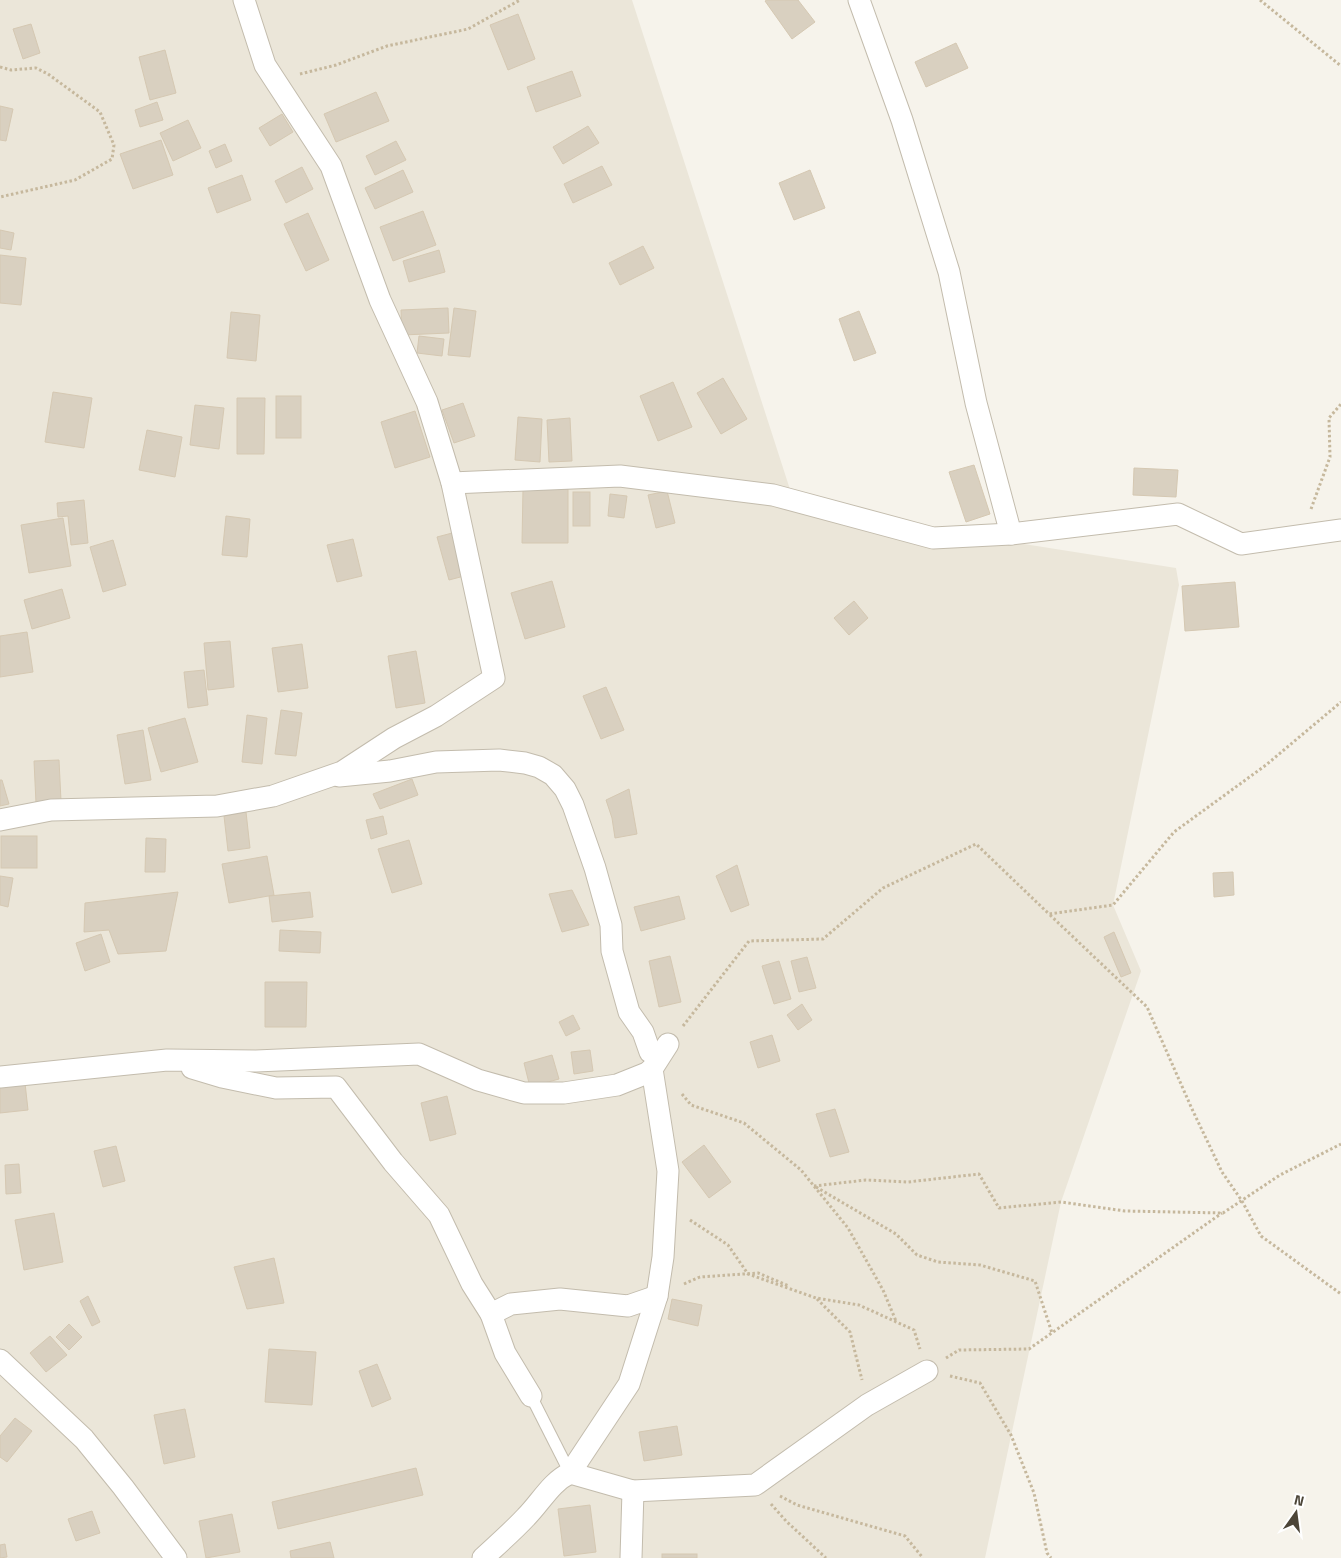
<svg xmlns="http://www.w3.org/2000/svg" width="1341" height="1558" viewBox="0 0 1341 1558" font-family="'Titillium Web',sans-serif">
  <style>
    .residential { fill: #ebe6d9 }
    .building { fill: #d9d0c0; stroke: #d5c8b2 }
    .lines { fill: none; stroke-linecap: round; stroke-linejoin: round }
    .service-casing { stroke: #c3bcad; stroke-width: 13 }
    .minor-casing { stroke: #c3bcad; stroke-width: 23 }
    .path { stroke: #c6b89d; stroke-width: 3; stroke-dasharray: 2.5 2.5; stroke-linecap: butt }
    .service { stroke: #fff; stroke-width: 11 }
    .minor { stroke: #fff; stroke-width: 21 }
  </style>
  <rect width="100%" height="100%" fill="#f6f3eb"/>
  <!-- residential -->
  <polygon class="residential" points="0,0 632,0 796,508 1176,568 1179,585 1113,905 1141,971 1061,1202 985,1558 0,1558"/>
  <!-- building -->
  <g class="building">
    <polygon points="767,0 798,0 815,22 792,39 765,1"/>
    <polygon points="518,14 535,59 508,70 490,25"/>
    <polygon points="31,24 40,53 23,59 13,29"/>
    <polygon points="956,43 968,68 926,87 915,62"/>
    <polygon points="165,50 176,93 150,100 139,57"/>
    <polygon points="572,71 581,96 536,112 527,87"/>
    <polygon points="376,92 389,121 336,142 324,114"/>
    <polygon points="157,102 163,120 140,127 135,110"/>
    <polygon points="0,106 13,109 6,141 0,140"/>
    <polygon points="282,114 293,132 270,146 259,128"/>
    <polygon points="188,120 201,148 173,161 160,133"/>
    <polygon points="588,126 599,143 563,164 553,147"/>
    <polygon points="161,140 173,175 133,189 120,154"/>
    <polygon points="396,141 406,160 375,175 366,156"/>
    <polygon points="225,144 232,161 216,168 209,151"/>
    <polygon points="602,166 612,185 573,203 564,184"/>
    <polygon points="302,167 313,189 286,203 275,181"/>
    <polygon points="403,170 413,192 375,209 365,188"/>
    <polygon points="810,170 825,208 794,220 779,183"/>
    <polygon points="242,175 251,200 217,213 208,188"/>
    <polygon points="423,211 436,245 393,261 380,227"/>
    <polygon points="308,213 329,260 306,271 284,224"/>
    <polygon points="0,230 14,233 11,250 0,248"/>
    <polygon points="643,246 654,268 620,285 609,263"/>
    <polygon points="439,250 445,272 409,282 403,261"/>
    <polygon points="0,255 26,258 21,305 0,303"/>
    <polygon points="448,308 449,333 402,335 401,310"/>
    <polygon points="454,308 476,311 470,357 448,355"/>
    <polygon points="859,311 876,353 854,361 839,319"/>
    <polygon points="231,312 260,315 256,361 227,358"/>
    <polygon points="419,336 444,339 442,356 417,353"/>
    <polygon points="723,378 747,419 721,434 697,393"/>
    <polygon points="673,382 692,427 658,441 640,396"/>
    <polygon points="53,392 92,398 84,448 45,442"/>
    <rect x="276" y="396" width="25" height="42"/>
    <polygon points="237,398 265,398 264,454 237,454"/>
    <polygon points="463,403 475,436 454,443 442,410"/>
    <polygon points="195,405 224,408 219,449 190,445"/>
    <polygon points="415,411 430,457 395,468 381,422"/>
    <polygon points="518,417 542,419 540,462 515,460"/>
    <polygon points="570,418 572,461 549,462 547,420"/>
    <polygon points="147,430 182,437 175,477 139,470"/>
    <polygon points="974,465 990,514 966,522 949,472"/>
    <polygon points="1134,468 1178,470 1176,497 1133,495"/>
    <polygon points="523,489 568,489 568,543 522,543"/>
    <polygon points="667,491 675,523 656,528 648,495"/>
    <rect x="573" y="492" width="17" height="34"/>
    <polygon points="610,494 627,496 624,518 608,516"/>
    <polygon points="84,500 88,543 71,545 68,516 58,517 57,503"/>
    <polygon points="226,516 250,519 247,557 222,555"/>
    <polygon points="63,518 71,566 29,573 21,525"/>
    <polygon points="456,532 468,575 449,580 437,537"/>
    <polygon points="353,539 362,576 337,582 327,545"/>
    <polygon points="113,540 126,585 103,592 90,547"/>
    <polygon points="552,581 565,627 525,639 511,593"/>
    <polygon points="1235,582 1239,627 1185,631 1182,586"/>
    <polygon points="62,589 70,618 32,629 24,600"/>
    <polygon points="854,601 868,618 849,635 834,618"/>
    <polygon points="27,632 33,672 0,677 0,636"/>
    <polygon points="230,641 234,687 208,690 204,643"/>
    <polygon points="302,644 308,688 278,692 272,648"/>
    <polygon points="416,651 425,703 396,708 388,656"/>
    <polygon points="204,670 208,705 188,708 184,672"/>
    <polygon points="606,687 624,730 601,739 583,696"/>
    <polygon points="281,710 302,713 296,756 275,754"/>
    <polygon points="247,715 267,718 262,764 242,762"/>
    <polygon points="185,718 198,762 161,772 148,728"/>
    <polygon points="143,730 151,780 125,784 117,735"/>
    <polygon points="59,760 61,801 36,803 34,761"/>
    <polygon points="412,779 418,795 380,809 373,794"/>
    <polygon points="0,780 2,780 9,804 0,806"/>
    <polygon points="629,789 637,834 615,838 612,818 606,800"/>
    <polygon points="246,812 250,848 228,851 224,816"/>
    <polygon points="383,816 387,834 371,839 366,820"/>
    <rect x="1" y="836" width="36" height="32"/>
    <polygon points="146,838 166,839 165,872 145,872"/>
    <polygon points="409,840 422,884 392,893 378,849"/>
    <polygon points="267,856 274,895 229,903 222,864"/>
    <polygon points="737,865 749,905 731,912 716,876"/>
    <polygon points="1233,872 1234,895 1214,897 1213,873"/>
    <polygon points="0,876 13,878 8,907 0,905"/>
    <polygon points="572,890 589,925 562,932 549,894"/>
    <polygon points="178,892 166,951 118,954 109,930 84,932 85,903"/>
    <polygon points="310,892 313,917 272,922 269,896"/>
    <polygon points="679,896 685,919 641,931 634,907"/>
    <polygon points="280,930 321,932 320,953 279,951"/>
    <polygon points="1114,932 1131,973 1121,977 1104,937"/>
    <polygon points="101,934 110,962 85,971 76,943"/>
    <polygon points="670,956 681,1002 659,1007 649,961"/>
    <polygon points="807,957 816,988 799,992 791,961"/>
    <polygon points="779,961 791,999 774,1004 762,966"/>
    <polygon points="265,982 307,982 306,1027 265,1027"/>
    <polygon points="802,1004 812,1020 798,1030 787,1015"/>
    <polygon points="573,1015 580,1029 566,1036 559,1022"/>
    <polygon points="772,1035 780,1061 758,1068 750,1042"/>
    <polygon points="590,1050 593,1071 574,1074 571,1052"/>
    <polygon points="552,1055 559,1079 530,1087 524,1063"/>
    <polygon points="25,1083 28,1110 0,1113 0,1086"/>
    <polygon points="447,1096 456,1134 430,1141 421,1103"/>
    <polygon points="835,1109 849,1152 830,1157 816,1114"/>
    <polygon points="704,1145 731,1182 709,1198 682,1162"/>
    <polygon points="116,1146 125,1181 103,1187 94,1151"/>
    <polygon points="19,1164 21,1193 6,1194 5,1165"/>
    <polygon points="54,1213 63,1262 24,1270 15,1220"/>
    <polygon points="274,1258 284,1303 247,1309 234,1267"/>
    <polygon points="88,1296 100,1322 92,1326 80,1301"/>
    <polygon points="672,1299 702,1305 698,1326 668,1319"/>
    <polygon points="69,1324 82,1337 69,1350 56,1337"/>
    <polygon points="50,1336 67,1355 46,1372 30,1353"/>
    <polygon points="269,1349 316,1352 312,1405 265,1402"/>
    <polygon points="377,1364 391,1399 372,1407 359,1371"/>
    <polygon points="185,1409 195,1457 164,1464 154,1415"/>
    <polygon points="15,1418 32,1431 7,1462 0,1457 0,1436"/>
    <polygon points="677,1426 682,1455 644,1461 639,1432"/>
    <polygon points="416,1468 423,1495 278,1529 272,1502"/>
    <polygon points="590,1505 596,1552 564,1556 558,1509"/>
    <polygon points="92,1511 100,1533 76,1541 68,1519"/>
    <polygon points="232,1514 240,1552 206,1558 199,1521"/>
    <polygon points="330,1542 334,1558 291,1558 290,1551"/>
    <polygon points="5,1544 7,1557 0,1558 0,1545"/>
    <rect x="662" y="1554" width="35" height="4"/>
  </g>
  <g class="lines">
    <!-- service casing -->
    <g class="service-casing">
      <polyline id="service" points="531,1396 570,1473"/>
    </g>
    <!-- minor casing -->
    <g class="minor-casing">
      <g id="minor">
        <polyline points="859,0 902,120 949,272 976,403 1011,534"/>
        <polyline points="452,483 620,476 773,495 933,538 1011,534 1178,514 1241,544 1341,530"/>
        <polyline points="339,776 390,771 436,762 499,760 525,763 539,767 553,775 565,789 573,805 595,868 611,925 612,951 629,1012 643,1032 650,1052"/>
        <polyline points="0,820 51,810 217,806 273,796 342,772 394,738 436,716 494,678 452,483 427,402 380,300 331,166 265,65 244,0"/>
        <polyline points="192,1068 222,1077 276,1088 336,1087 393,1162 439,1215 472,1284 491,1314 505,1353 531,1396"/>
        <polyline points="0,1077 167,1060 256,1061 419,1054 478,1080 524,1093 564,1093 617,1085 647,1073 652,1069 668,1044"/>
        <polyline points="491,1314 511,1304 560,1299 628,1306 657,1296"/>
        <polyline points="0,1360 84,1439 123,1487 176,1558"/>
        <polyline points="570,1473 633,1491 755,1485 867,1405 927,1371"/>
        <path d="M483,1558C498,1544 513,1531 526,1517C541,1502 551,1482 570,1473L629,1384L657,1296L663,1257L668,1171L652,1069"/>
        <polyline points="631,1558 633,1491"/>
      </g>
    </g>
    <!-- path -->
    <g class="path">
      <polyline points="1260,0 1341,66"/>
      <polyline points="0,67 11,70 36,68 48,74 100,112 114,145 112,159 75,180 0,197"/>
      <polyline points="300,74 336,65 387,46 468,29 520,0"/>
      <polyline points="1311,509 1330,457 1329,418 1341,404"/>
      <polyline points="1050,915 1147,1007 1192,1109 1222,1172 1242,1201 1261,1236 1341,1294"/>
      <polyline points="683,1026 749,941 823,939 883,888 976,844 1049,914 1113,905 1174,832 1266,765 1341,702"/>
      <polyline points="682,1094 691,1105 744,1123 801,1170 848,1228 883,1290 896,1321"/>
      <polyline points="814,1186 866,1180 908,1182 979,1174 999,1208 1061,1202 1125,1211 1223,1213 1280,1175 1341,1144"/>
      <polyline points="816,1187 896,1234 917,1255 938,1262 980,1265 1035,1281 1052,1333"/>
      <polyline points="690,1220 728,1245 748,1274 816,1298 859,1305 914,1330 920,1349"/>
      <polyline points="684,1284 700,1277 758,1273 789,1286"/>
      <polyline points="817,1299 850,1332 862,1380"/>
      <polyline points="946,1358 959,1350 1029,1349 1222,1213"/>
      <polyline points="950,1376 980,1383 1011,1435 1034,1493 1047,1553 1051,1558"/>
      <polyline points="780,1496 797,1505 905,1536 923,1558"/>
      <polyline points="771,1504 786,1521 826,1558"/>
    </g>
    <!-- service -->
    <use href="#service" class="service"/>
    <!-- minor -->
    <use href="#minor" class="minor"/>
  </g>
  <!-- north arrow -->
  <g transform="translate(1296 1513) rotate(14)" stroke="#ffffff" stroke-width="4" paint-order="stroke">
  <path d="M0-4L9 19L0 12L-9 19Z" fill="#4c4538"/>
  <text y="-8" font-size="14" font-weight="bold" text-anchor="middle" fill="#4c4538">N</text>
  </g>
</svg>
